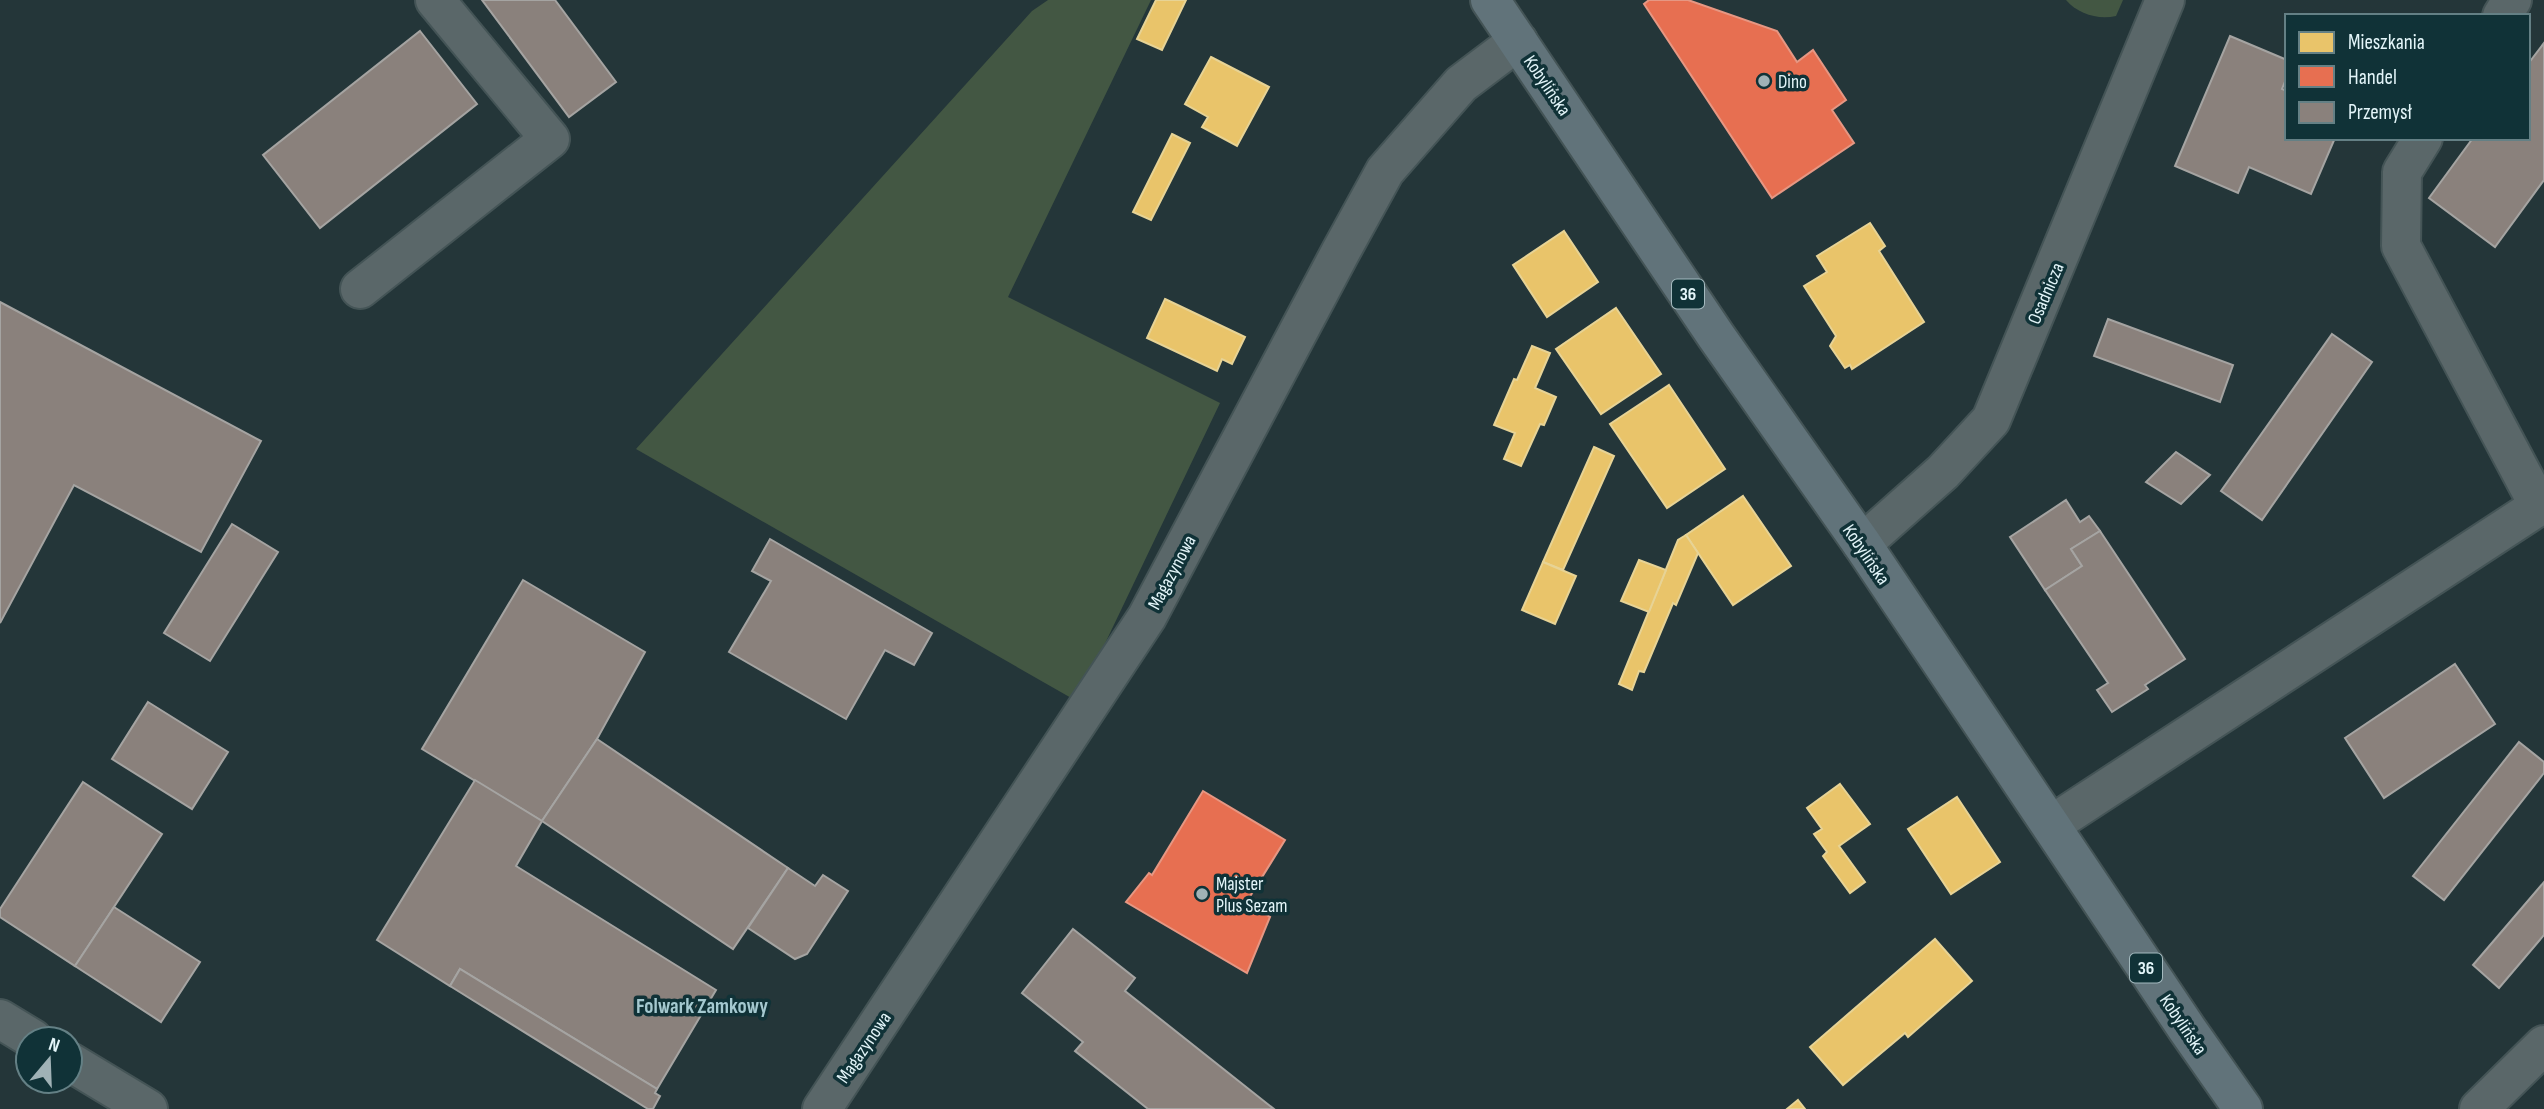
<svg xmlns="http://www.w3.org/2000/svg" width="2544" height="1109" viewBox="0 0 2544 1109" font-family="'Sofia Sans Condensed',sans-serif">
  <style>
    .green { fill: #435743 }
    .homes { fill: #e9c46a; stroke: #e7d395; stroke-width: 2 }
    .shops { fill: #e76f51; stroke: #e69783; stroke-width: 2 }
    .industry { fill: #8a817c; stroke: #a5a4a2; stroke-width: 2 }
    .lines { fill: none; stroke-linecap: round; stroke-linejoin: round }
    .minor-casing { stroke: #445456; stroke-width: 42 }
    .major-casing { stroke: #445456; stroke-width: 42 }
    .minor { stroke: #5a6769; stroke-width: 38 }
    .major { stroke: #61737a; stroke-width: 38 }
    .poi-dot { fill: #a0b2b6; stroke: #103237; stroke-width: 2.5 }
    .labels { text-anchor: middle; stroke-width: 7; stroke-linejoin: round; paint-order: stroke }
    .shield { fill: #103237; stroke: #a4babf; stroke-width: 2 }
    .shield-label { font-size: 18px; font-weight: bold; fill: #e3f5f9 }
    .poi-label { font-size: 19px; fill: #e3f5f9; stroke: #103237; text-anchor: start }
    .street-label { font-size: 19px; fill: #e3f5f9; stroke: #103237 }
    .neighbourhood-label { font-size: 21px; font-weight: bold; fill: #a5c9d0; stroke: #103237 }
  </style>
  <rect width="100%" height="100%" fill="#243639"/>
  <!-- green -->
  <g class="green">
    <polygon points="1048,0 1151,0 1008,297 1220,403 1099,656 1073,699 636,449 1032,11"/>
    <path d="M2066,0H2123L2116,16C2098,20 2078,14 2066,0Z"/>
  </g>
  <!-- homes -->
  <g class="homes">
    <polygon points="1156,0 1186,0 1162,50 1137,39"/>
    <polygon points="1211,57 1269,87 1237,146 1202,127 1208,117 1185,104"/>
    <polygon points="1172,134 1190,143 1151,220 1133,212"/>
    <polygon points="1870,223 1885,246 1879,251 1924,322 1852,369 1850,365 1845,368 1830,346 1836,336 1804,286 1827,272 1817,256"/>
    <polygon points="1564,231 1598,282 1547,317 1513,265"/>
    <polygon points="1165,299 1245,337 1232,364 1222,359 1217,371 1147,338"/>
    <polygon points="1616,308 1661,374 1601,414 1556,349"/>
    <polygon points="1532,346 1550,353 1535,388 1556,397 1544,425 1540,424 1521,466 1504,459 1515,433 1494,425 1514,379 1517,380"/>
    <polygon points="1669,385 1725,469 1667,508 1610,424"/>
    <polygon points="1594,447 1614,456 1563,570 1543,562"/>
    <polygon points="1743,496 1791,566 1733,605 1686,535"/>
    <polygon points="1686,535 1698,553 1676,605 1673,603 1644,672 1639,671 1632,690 1619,684 1678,540"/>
    <polygon points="1639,560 1666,570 1649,612 1621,601"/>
    <polygon points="1543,562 1576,576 1555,624 1522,610"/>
    <polygon points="1840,784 1870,824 1839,846 1865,882 1850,893 1823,856 1827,852 1814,834 1822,829 1807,808"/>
    <polygon points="1957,797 2000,862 1951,894 1908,829"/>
    <polygon points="1935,939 1972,981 1908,1037 1905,1033 1843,1085 1810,1047"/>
    <polygon points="1798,1100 1805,1109 1787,1109"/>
  </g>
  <!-- shops -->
  <g class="shops">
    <polygon points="1649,0 1688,0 1777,31 1797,62 1813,50 1846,100 1832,110 1854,143 1772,198 1644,4"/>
    <polygon points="1203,791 1285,840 1246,903 1270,917 1247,973 1126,902 1149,873 1152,875"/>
  </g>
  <!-- industry -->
  <g class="industry">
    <polygon points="482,0 555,0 616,82 569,117"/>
    <polygon points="420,31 477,104 320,228 263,155"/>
    <polygon points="2230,36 2287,60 2287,77 2282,89 2287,91 2287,138 2335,138 2311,194 2249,167 2238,193 2175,166"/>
    <polygon points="2544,43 2544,180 2495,247 2429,198 2473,138 2528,138 2528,64"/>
    <polygon points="0,302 261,441 201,552 74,485 0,623"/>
    <polygon points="2108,319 2233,365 2220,402 2094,356"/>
    <polygon points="2332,334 2372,362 2262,520 2221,491"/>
    <polygon points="2176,452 2210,475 2181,504 2146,482"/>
    <polygon points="2066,500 2080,522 2089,516 2100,531 2071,549 2082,566 2045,590 2010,537"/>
    <polygon points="232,524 278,552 210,661 164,633"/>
    <polygon points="2100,531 2185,659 2145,685 2148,689 2112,712 2097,690 2108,683 2045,590 2082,566 2071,549"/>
    <polygon points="770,539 932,633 914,665 885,650 846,719 729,652 771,581 752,571"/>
    <polygon points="523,580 645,652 597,739 542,821 422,749"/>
    <polygon points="2455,664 2495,724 2384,798 2345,738"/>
    <polygon points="148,702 228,752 192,809 112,759"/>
    <polygon points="597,739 788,868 733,949 542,821"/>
    <polygon points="2519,742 2544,762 2544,773 2444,900 2413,876"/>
    <polygon points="475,780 542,821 516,866 716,990 657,1089 460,969 450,986 377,940"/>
    <polygon points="83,782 162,834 75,966 0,917 0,909"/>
    <polygon points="788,868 815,886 823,875 848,891 807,954 795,959 748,928"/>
    <polygon points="2544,882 2544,935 2499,988 2473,965"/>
    <polygon points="114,907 200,962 161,1022 75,966"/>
    <polygon points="1073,929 1135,978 1125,991 1274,1109 1148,1109 1075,1051 1083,1042 1022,993"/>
    <polygon points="460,969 657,1089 655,1093 660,1096 653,1109 648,1109 450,986"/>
  </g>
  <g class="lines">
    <!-- minor casing -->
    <g class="minor-casing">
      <g id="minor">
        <polyline points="2502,16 2512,0"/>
        <polyline points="360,289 550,139 435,0"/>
        <polyline points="1862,544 1943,472 1991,420 2165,0"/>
        <polyline points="2051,825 2539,506 2401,246 2402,172 2423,138"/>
        <polyline points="0,1019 33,1039"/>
        <polyline points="70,1062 148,1109"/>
        <polyline points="822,1109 1147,617 1340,253 1385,171 1461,84 1518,41"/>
        <polyline points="2479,1109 2544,1045"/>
      </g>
    </g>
    <!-- major casing -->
    <g class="major-casing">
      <polyline id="major" points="1490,0 1716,336 1862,544 2187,1029 2243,1109"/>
    </g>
    <!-- minor -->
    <use href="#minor" class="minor"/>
    <!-- major -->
    <use href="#major" class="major"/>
  </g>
  <!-- markers -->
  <g class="poi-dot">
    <circle cx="1764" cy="81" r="7"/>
    <circle cx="1202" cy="894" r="7"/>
  </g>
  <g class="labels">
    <!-- shield labels -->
    <g class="shield">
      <rect x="1672" y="279.5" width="32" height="29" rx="5"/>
      <rect x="2130" y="953.5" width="32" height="29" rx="5"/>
    </g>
    <g class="shield-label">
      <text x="1688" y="300">36</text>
      <text x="2146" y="974">36</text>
    </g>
    <!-- poi labels -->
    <g class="poi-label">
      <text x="1778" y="88">Dino</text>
      <text x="1216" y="890">Majster<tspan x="1216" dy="22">Plus Sezam</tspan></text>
    </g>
    <!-- street labels -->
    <g class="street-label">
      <text transform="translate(1548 85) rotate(56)" y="7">Kobylińska</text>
      <text transform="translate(2045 293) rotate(-67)" y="7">Osadnicza</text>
      <text transform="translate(1867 554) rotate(56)" y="7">Kobylińska</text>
      <text transform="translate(1171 572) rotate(-62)" y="7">Magazynowa</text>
      <text transform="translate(2184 1024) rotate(56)" y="7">Kobylińska</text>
      <text transform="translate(863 1047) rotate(-56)" y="7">Magazynowa</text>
    </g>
    <!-- neighbourhood labels -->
    <g class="neighbourhood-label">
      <text x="702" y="1013">Folwark Zamkowy</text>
    </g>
  </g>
  <!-- legend -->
  <rect x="2285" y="14" width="245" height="126" fill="#103237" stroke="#648085" stroke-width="2"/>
  <rect x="2299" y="32" width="35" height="21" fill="#e9c46a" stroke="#648085" stroke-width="2"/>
  <text x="2348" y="49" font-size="21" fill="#e3f5f9">Mieszkania</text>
  <rect x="2299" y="66" width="35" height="21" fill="#e76f51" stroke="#648085" stroke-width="2"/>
  <text x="2348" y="84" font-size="21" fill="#e3f5f9">Handel</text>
  <rect x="2299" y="102" width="35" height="21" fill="#8a817c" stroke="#648085" stroke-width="2"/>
  <text x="2348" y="119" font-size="21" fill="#e3f5f9">Przemysł</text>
  <!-- north arrow -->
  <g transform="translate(49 1060) rotate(19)"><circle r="33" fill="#103237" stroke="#648085" stroke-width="2"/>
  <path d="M0-5L12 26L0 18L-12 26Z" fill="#a0b2b6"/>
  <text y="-10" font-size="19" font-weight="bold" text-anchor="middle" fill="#e3f5f9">N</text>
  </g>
</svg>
